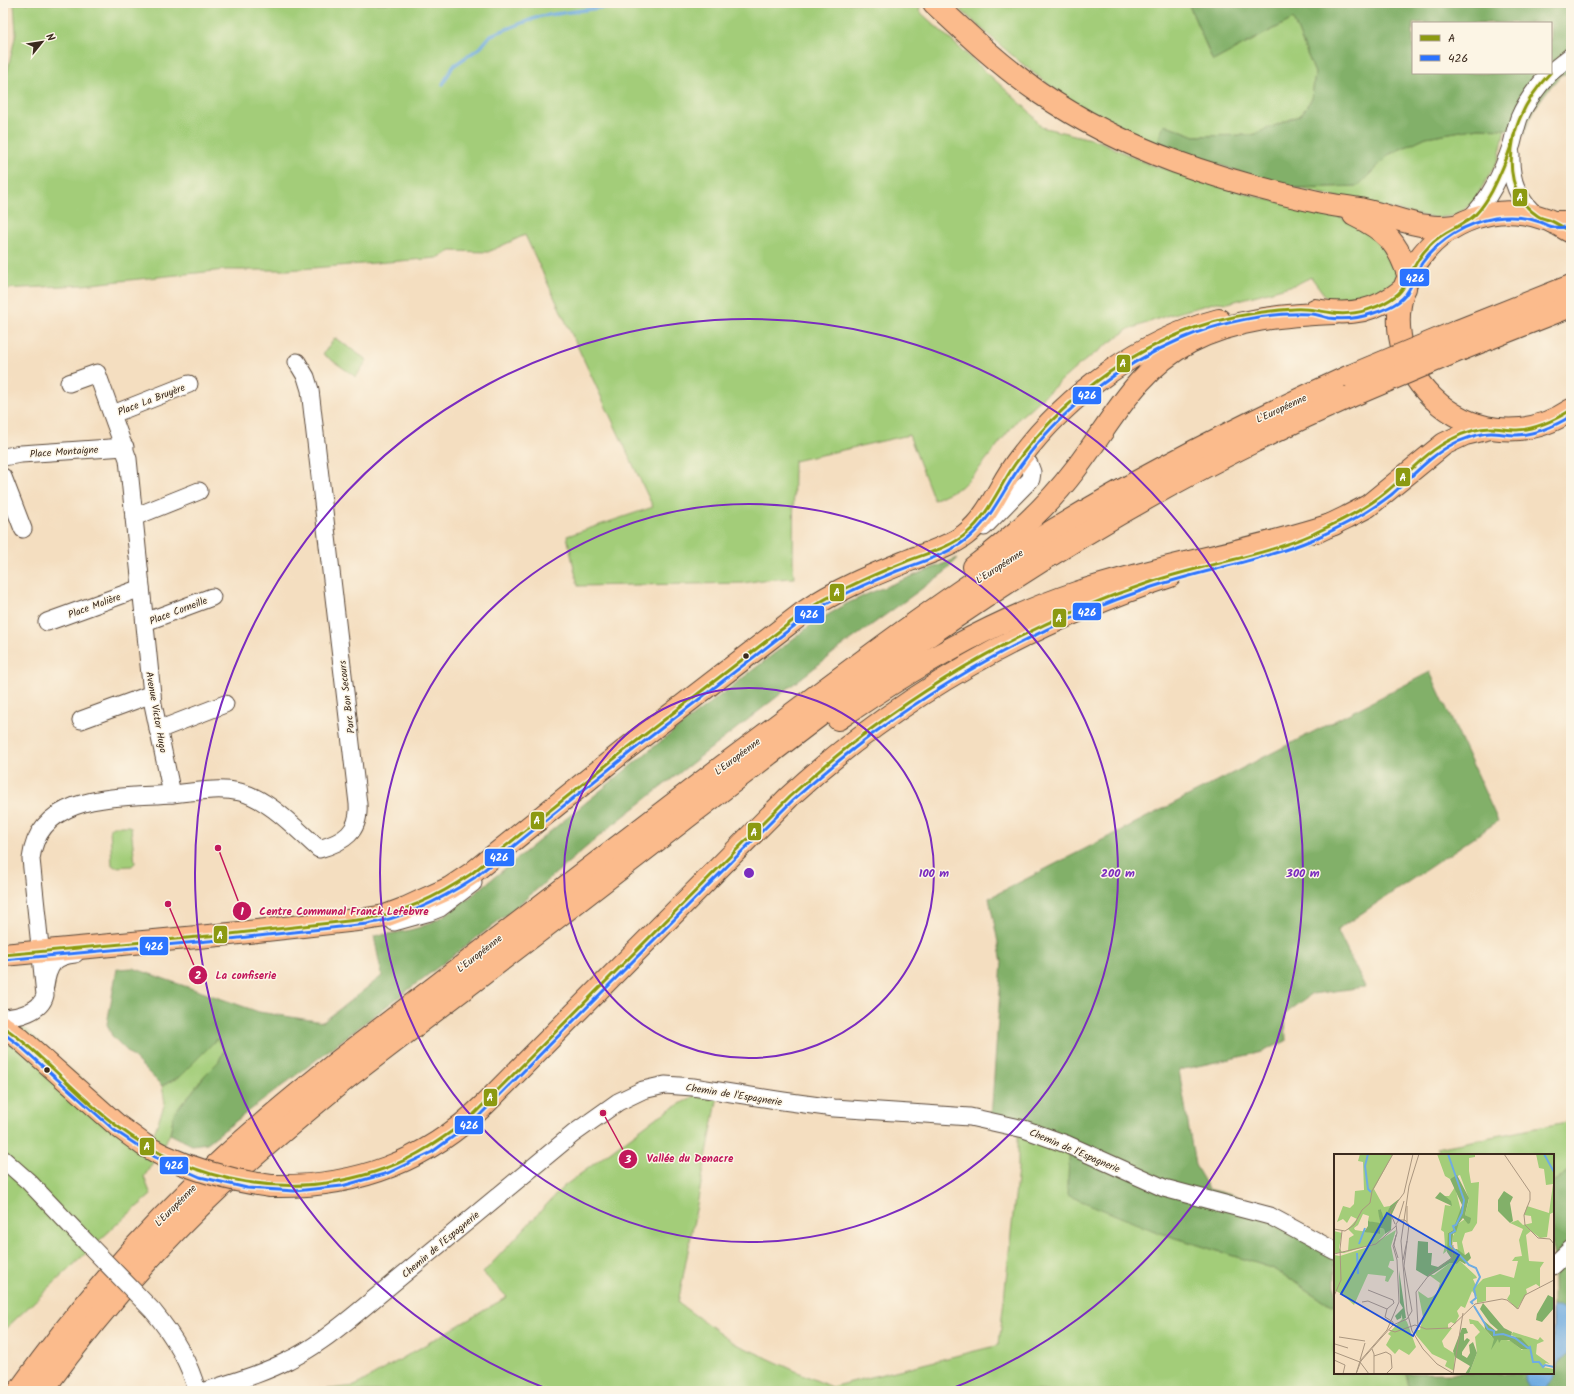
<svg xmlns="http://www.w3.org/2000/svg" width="1574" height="1394" viewBox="0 0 1574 1394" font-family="Kalam,sans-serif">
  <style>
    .green { fill: #a3cd79; stroke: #6f7c4c }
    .forest { fill: #82b069; stroke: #5e6d44; fill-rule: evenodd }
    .water { fill: #6face1; stroke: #556b80 }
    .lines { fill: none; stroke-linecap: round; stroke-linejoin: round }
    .stream { stroke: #6face1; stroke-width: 3.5 }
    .minor-casing { stroke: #574536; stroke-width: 19 }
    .major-casing { stroke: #574536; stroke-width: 24 }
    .highway-casing { stroke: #574536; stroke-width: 24 }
    .minor { stroke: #fff; stroke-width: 17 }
    .major { stroke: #fbbb8c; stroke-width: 22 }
    .highway { stroke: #fbbb8c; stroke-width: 22 }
    .minor-bridge-casing { stroke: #574536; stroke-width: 19; stroke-linecap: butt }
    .major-bridge-casing { stroke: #574536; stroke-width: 24; stroke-linecap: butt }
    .highway-bridge-casing { stroke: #574536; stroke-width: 24; stroke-linecap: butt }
    .minor-bridge { stroke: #fff; stroke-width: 17 }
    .major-bridge { stroke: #fbbb8c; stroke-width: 22 }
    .highway-bridge { stroke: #fbbb8c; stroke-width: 22 }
    .bus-1-casing { stroke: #fcf5e5; stroke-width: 6 }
    .bus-2-casing { stroke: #fcf5e5; stroke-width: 6 }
    .bus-1 { stroke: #8c9a11; stroke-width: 3 }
    .bus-2 { stroke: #2b73ff; stroke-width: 3 }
    .ring { fill: none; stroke: #7b2cbf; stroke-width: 2 }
    .bus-dot { fill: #3b2a1e; stroke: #fcf5e5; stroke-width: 1.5 }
    .labels { text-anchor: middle; stroke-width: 3; stroke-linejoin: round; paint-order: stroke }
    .street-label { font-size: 10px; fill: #3b2a1e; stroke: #fcf5e5 }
    .inset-river { fill: none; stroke: #6face1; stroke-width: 2 }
    .inset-road { fill: none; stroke: #aa967f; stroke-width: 1 }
    .view { fill: #1d4ed8; fill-opacity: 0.15; stroke: #1d4ed8; stroke-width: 2 }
    .inset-edge { fill: none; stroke: #3b2a1e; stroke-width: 2 }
    .centre { fill: #7b2cbf; stroke: #fcf5e5; stroke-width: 2 }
    .ring-label { font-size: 12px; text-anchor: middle; font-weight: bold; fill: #7b2cbf; stroke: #fcf5e5; stroke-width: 3; stroke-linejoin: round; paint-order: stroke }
    .leader { fill: none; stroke: #c2185b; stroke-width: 1.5 }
    .callout-dot { fill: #c2185b; stroke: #fcf5e5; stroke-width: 1.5 }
    .mark-label { font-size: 12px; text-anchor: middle; font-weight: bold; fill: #fff }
    .callout-label { font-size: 11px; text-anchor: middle; font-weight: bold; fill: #c2185b; stroke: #fcf5e5; stroke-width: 3; stroke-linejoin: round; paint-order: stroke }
    .line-badge { stroke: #fcf5e5; stroke-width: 1.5 }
    .badge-label { font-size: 11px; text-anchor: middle; font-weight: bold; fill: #fff }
  </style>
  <rect width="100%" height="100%" fill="#fcf5e5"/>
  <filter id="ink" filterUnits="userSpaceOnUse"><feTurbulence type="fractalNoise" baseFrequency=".025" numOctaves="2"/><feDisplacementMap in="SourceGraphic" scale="8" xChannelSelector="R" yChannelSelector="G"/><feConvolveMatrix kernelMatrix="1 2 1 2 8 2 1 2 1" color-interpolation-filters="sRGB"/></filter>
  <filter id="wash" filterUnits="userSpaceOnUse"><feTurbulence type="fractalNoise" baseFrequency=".012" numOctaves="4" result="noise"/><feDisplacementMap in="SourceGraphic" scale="16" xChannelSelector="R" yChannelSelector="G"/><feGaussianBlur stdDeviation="0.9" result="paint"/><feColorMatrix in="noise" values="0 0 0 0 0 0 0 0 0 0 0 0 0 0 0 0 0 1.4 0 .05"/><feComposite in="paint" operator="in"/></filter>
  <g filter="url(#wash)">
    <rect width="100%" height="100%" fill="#f4dec0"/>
    <!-- green -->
    <g class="green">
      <polygon points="14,3 921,3 919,11 1029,111 1041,127 1099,141 1148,164 1262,198 1337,216 1367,229 1389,247 1400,270 1392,286 1369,300 1329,301 1311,277 1297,284 1228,303 1217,302 1166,316 1127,330 1079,365 1019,418 978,470 961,487 934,500 909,435 794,461 793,566 794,578 762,580 744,583 578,586 567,536 653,507 525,235 488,252 451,251 437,258 287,270 224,270 82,285 3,289 3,91 16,33"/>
      <path d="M953,3H1188L1213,61L1293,19L1315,73L1312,98L1301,115L1252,135L1195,136L1164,124L1157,144C1131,132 1105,120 1081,106C1034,78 994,39 953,3Z"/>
      <polygon points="1479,128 1505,129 1499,158 1473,203 1453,216 1433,218 1296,188 1358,186 1390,154 1426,137"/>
      <polygon points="335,338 367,360 356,377 323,354"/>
      <polygon points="113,826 129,826 131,828 135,863 132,866 115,867 112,865 110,828"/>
      <polygon points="3,1024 9,1024 27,1030 76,1075 135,1126 153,1136 165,1103 162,1086 179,1077 217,1039 224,1050 219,1061 205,1075 192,1092 174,1113 170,1134 144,1177 151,1195 117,1224 3,1331"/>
      <polygon points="699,1093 718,1096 678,1303 734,1343 831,1387 999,1345 1018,1169 1018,1126 1070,1143 1157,1232 1272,1268 1324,1301 1335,1306 1335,1373 1406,1373 1410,1391 313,1391 355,1386 507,1297 483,1273 563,1187 654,1119"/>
      <polygon points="1571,1121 1571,1169 1553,1182 1553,1155 1442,1155 1437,1148"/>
    </g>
    <!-- forest -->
    <g class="forest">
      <path d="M1188,3H1571V75H1561C1544,93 1531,111 1524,135L1505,129L1479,128L1426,137L1390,154L1358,186L1296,188L1246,174L1157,144L1164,124L1195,136L1252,135L1301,115L1312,98L1315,73L1293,19L1213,61ZM1413,23H1551V73H1413Z"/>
      <path d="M958,558L945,572L841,647L610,827L509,913L207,1143L192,1145L170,1134L174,1113L192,1092L205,1075L219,1061L224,1050L217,1039L179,1077L162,1086L112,1036L107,1024L117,969L133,968L259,1012L323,1022L382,976L374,936C395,933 416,931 434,921C447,915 458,905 470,897L660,742L811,625L846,604L870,593Z"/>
      <polygon points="1430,672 1498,821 1337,930 1365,987 1312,994 1285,1014 1286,1041 1262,1052 1179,1070 1195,1165 1209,1189 1270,1206 1316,1243 1335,1253 1335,1306 1324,1301 1272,1268 1157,1232 1067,1195 1070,1143 991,1119 1002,962 989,898"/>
      <polygon points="1571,1169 1571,1391 1410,1391 1406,1373 1553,1373 1553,1182"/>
    </g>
    <!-- water -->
    <polygon class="water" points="1553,1307 1562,1307 1571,1315 1571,1351 1559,1361 1553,1379 1543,1389 1529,1388 1525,1381 1527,1373 1553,1373"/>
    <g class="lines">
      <!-- stream -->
      <polyline class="stream" points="443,84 453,66 481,47 491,35 541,16 605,7 606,3"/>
    </g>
  </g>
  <g filter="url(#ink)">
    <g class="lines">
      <!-- minor casing -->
      <g class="minor-casing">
        <g id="minor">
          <polyline points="1551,72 1571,56"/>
          <path d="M1511,154C1510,181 1518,200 1538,217"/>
          <path d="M1468,220C1490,200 1502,173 1512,144C1514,136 1516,127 1519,118C1526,101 1538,86 1550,73"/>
          <polyline points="113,414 189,384"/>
          <polyline points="3,457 21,454 125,447"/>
          <polyline points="3,477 23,529"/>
          <polyline points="134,517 199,491"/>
          <polyline points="984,527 1031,479 1032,472 1029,464 1019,459"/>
          <polyline points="47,622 141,588"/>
          <polyline points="145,622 212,597"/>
          <polyline points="81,720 152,694"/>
          <polyline points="158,730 225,704"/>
          <path d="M172,794C194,792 218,787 240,792C269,799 297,830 319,849C344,842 360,832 358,804L310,390L306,377L297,362"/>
          <polyline points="394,922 430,912 440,908 473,883"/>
          <path d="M45,986C48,965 54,956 75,954"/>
          <path d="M3,1018C18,1017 41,1012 45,995L31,859C39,791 123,798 172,794L153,704L128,459L97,373L69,383"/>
          <polyline points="3,1159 29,1182 87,1243"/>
          <polyline points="1553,1266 1571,1249"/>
          <path d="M153,1311C173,1335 189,1360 197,1391"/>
          <path d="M205,1391C233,1382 262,1374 289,1360C312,1349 332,1333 352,1317L573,1134L618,1102L643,1090L665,1085L693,1087L783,1101L834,1108L970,1117L1024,1129L1066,1144L1164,1188L1270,1216L1335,1251"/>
        </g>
      </g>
      <!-- major casing -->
      <g class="major-casing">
        <g id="major">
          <path d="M934,3C968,35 1002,67 1040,93C1126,152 1222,181 1322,203C1336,206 1350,207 1364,210C1386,214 1406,224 1428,226C1437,228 1446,227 1455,226"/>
          <path d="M1354,215C1387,231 1398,243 1409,277"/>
          <path d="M1569,231C1541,212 1506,207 1474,218C1451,226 1431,241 1417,262C1353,361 1471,476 1571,410"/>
          <path d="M1315,310C1352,316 1375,312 1405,288"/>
          <polyline points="1316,532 1347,517 1368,506 1444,444 1465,434 1490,428"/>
          <path d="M3,955L230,934L366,919L385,916L406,908L421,901L450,888L471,874L625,750L804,612C837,589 873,575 910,560C928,553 949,547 965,535C990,516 1000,483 1019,459C1068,394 1140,341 1219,320"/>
          <polyline points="3,1027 19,1038 118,1126 144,1145 162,1155"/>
          <path d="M271,1186C354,1188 425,1163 485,1104L789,797C898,696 1029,623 1170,576"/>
        </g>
      </g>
      <!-- highway casing -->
      <g class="highway-casing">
        <g id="highway">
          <polyline points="1553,222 1571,222"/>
          <polyline points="1458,331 1571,286"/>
          <polyline points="1462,349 1571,306"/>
          <path d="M974,567C1011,539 1046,508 1074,471C1110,425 1135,370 1190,342C1234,319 1285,315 1334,313"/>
          <path d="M838,719C912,668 990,622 1076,593C1160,565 1249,552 1334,524"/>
          <path d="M19,1391C80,1306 148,1227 225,1157C260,1124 298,1094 336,1063C465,964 594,865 723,766C823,691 922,614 1028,546C1131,481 1239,426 1350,376"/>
          <path d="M42,1391C95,1317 155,1248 221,1186C262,1148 305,1112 348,1077C460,992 571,907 682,821C771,753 859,683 951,620C1077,534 1210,458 1349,397"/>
        </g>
      </g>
      <!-- minor -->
      <use href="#minor" class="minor"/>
      <!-- major -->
      <use href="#major" class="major"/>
      <!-- highway -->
      <use href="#highway" class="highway"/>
      <!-- minor-bridge casing -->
      <g class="minor-bridge-casing">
        <polyline id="minor-bridge" points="87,1243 153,1311"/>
      </g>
      <!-- major-bridge casing -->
      <g class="major-bridge-casing">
        <path id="major-bridge" d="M162,1155C197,1171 232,1181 271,1186"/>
      </g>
      <!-- highway-bridge casing -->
      <g class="highway-bridge-casing">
        <g id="highway-bridge">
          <polyline points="1350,376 1458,331"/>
          <polyline points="1349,397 1462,349"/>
        </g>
      </g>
      <!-- minor-bridge -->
      <use href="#minor-bridge" class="minor-bridge"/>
      <!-- major-bridge -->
      <use href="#major-bridge" class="major-bridge"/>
      <!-- highway-bridge -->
      <use href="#highway-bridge" class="highway-bridge"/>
      <!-- bus-1 casing -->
      <g class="bus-1-casing">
        <g id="bus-1">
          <path d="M1514,136C1508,165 1510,198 1538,216C1541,218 1546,219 1549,220C1557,223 1564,228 1571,232"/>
          <path d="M3,955L230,934L366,919C403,913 440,895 471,874L625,750L804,612C836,591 870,576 905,562C927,553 950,548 967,533C989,514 999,487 1015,464C1060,402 1125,353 1197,327C1229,316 1261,311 1294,309C1309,308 1318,311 1333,313C1355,316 1381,308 1398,294C1405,288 1408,278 1413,269C1417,261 1423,252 1430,245C1440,234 1454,229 1467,221C1478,215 1486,202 1492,191C1499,177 1506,161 1511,146C1514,136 1516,127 1520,118C1527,101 1538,86 1550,73"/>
          <path d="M3,1027C17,1035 28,1046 40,1057C66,1080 90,1106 117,1126C195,1185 293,1202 386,1168C417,1157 443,1138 469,1119L789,797C816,773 842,750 871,729C956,666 1051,615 1151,582C1204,564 1261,557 1313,534C1338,522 1364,510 1386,492C1408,474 1427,451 1452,439C1463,433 1478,428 1491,428C1499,428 1508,430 1517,430C1537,429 1555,420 1571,410"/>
        </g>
      </g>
      <!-- bus-2 casing -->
      <g class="bus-2-casing">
        <g id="bus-2">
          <path d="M3,960L230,939L367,924C405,918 442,899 474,878L628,754L807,616C835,597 866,584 897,571C921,562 947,555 967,539C992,519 1003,490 1021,465C1061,409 1118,366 1181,339C1220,322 1269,312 1311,314C1317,314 1323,317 1329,318C1344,320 1360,318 1374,313C1386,309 1402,303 1408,291C1414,282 1416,272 1422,263C1439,239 1466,223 1495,218C1509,216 1526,217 1540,222C1544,224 1548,226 1553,227C1559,228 1565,227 1571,227"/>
          <path d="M3,1033L19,1045L114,1130L155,1157L200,1177L247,1188L295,1191L342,1186L388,1173L432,1152L472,1123L792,801C819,777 846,754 874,733C959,671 1053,620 1152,587C1206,569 1262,561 1314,539C1341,527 1368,513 1391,495C1412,477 1431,454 1457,442C1467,438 1479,433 1491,433C1499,433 1508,435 1517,435C1536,434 1555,426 1571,416"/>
        </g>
      </g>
      <!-- bus-1 -->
      <use href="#bus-1" class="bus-1"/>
      <!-- bus-2 -->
      <use href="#bus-2" class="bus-2"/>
    </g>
  </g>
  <!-- distance rings -->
  <g class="ring">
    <circle cx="749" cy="873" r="185"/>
    <circle cx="749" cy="873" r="369"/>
    <path d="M550 1390A554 554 0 1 1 948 1390"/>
  </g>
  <!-- markers -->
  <g class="bus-dot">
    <circle cx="746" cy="656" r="3.5"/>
    <circle cx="47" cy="1070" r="3.5"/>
  </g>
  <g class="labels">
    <!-- street labels -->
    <g class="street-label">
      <text transform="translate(151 399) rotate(-21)" y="4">Place La Bruyère</text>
      <text transform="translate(1281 408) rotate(-25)" y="4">L'Européenne</text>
      <text transform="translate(64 451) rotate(-4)" y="4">Place Montaigne</text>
      <text transform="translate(999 566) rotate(-33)" y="4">L'Européenne</text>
      <text transform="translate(94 605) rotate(-20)" y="4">Place Molière</text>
      <text transform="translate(178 610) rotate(-21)" y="4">Place Corneille</text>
      <text transform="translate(346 697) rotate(-97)" y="4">Parc Bon Secours</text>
      <text transform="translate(157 712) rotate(80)" y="4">Avenue Victor Hugo</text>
      <text transform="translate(737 756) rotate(-37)" y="4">L'Européenne</text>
      <text transform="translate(479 953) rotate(-38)" y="4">L'Européenne</text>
      <text transform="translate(734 1094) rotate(9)" y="4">Chemin de l'Espagnerie</text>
      <text transform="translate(1075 1150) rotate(23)" y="4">Chemin de l'Espagnerie</text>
      <text transform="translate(175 1205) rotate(-45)" y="4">L'Européenne</text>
      <text transform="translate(440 1244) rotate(-40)" y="4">Chemin de l'Espagnerie</text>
    </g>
  </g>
  <!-- overview -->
  <g transform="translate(1334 1154)">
    <rect width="220" height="220" fill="#f4dec0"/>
    <path d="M26,0H59L40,35L50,53L56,52L53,61L49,66L47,55L45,56L46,70L34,67L35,62L29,60L24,71L20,74L21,76L46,80V74L50,75L51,80L42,89L10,99H0V77L8,79L5,94L8,98L14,97L15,84L20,81L14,75L23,65L17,62L13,69L9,65L3,68L9,52L16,54L20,50L21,37L30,36L29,8L24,7ZM103,0H141V3L135,4V17L137,29L145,28L143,69L138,77L131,79L128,88L131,101L124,97L123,88H119V82L125,69L134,63L131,61L135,45L126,21L116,25L111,22ZM202,0H220V58L216,60L213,83L206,84L197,77L192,81L195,107L210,108L206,114V133L202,130L192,135L193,139L183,155L173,145L176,140V133H152V147L143,149V143L138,137L131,154L127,152L123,157L125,162L121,170L117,168L114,170V174H118L108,187L110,193L121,200L120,217L111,212L113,207L98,200L82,181V176H86L89,163L84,137L94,144L98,143L103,139L106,129L95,121H100L116,109L123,110L126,107L142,122L143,124L139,125L142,132L149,125L166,120L180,124L184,107H178L181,103L188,102L185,86L189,75L176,69L184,66L189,71L198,69L197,62L190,61L193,52L215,59L219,30L212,31L210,15L205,14ZM121,33L127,57L119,76L114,79V96L109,100L111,92L110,78L107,76L111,51L117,52L108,42H115ZM62,76L57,92L60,107H56L54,113L60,117L54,128L51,127L52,122L34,120L20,151L9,141L2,137L0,139V101L6,102L34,93ZM67,160L73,168L82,193L75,201L65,195L61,200L52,191L57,182L54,180L68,165ZM135,165L144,167L158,183L177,187L188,196L191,192L187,185L177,181L179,178L204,186L206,183L210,187L203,190L202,200L216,210L212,209L208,213L220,215V220H135L143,199L141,183L146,178L139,170H136Z" fill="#a3cd79"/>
    <path d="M123,21L135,44L131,61L137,64L136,69L134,70L129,64L125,69L122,78L119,80L118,95H123L131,101L135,98L137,104L131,110L126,107L123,110L116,109L94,123L82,116L84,87L94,88V99H98L97,111L104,113L117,104L113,98L114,79L119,76L128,51L116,25ZM170,37L179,43L176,49L179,67L176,69L164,57V46ZM106,38L117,47L118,52L101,44ZM65,45L58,60L57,76L51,80L50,75L46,74V80L30,78L34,72V67L46,69L44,56L47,55L50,66L56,52ZM65,116L72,164L69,165L67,160V164L63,166L61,162L69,154L66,149ZM214,141L220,144V154L208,168L202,166L203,160ZM149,149L170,174L178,178L177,182L187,184L197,195H187L175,186H167L165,189L164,185L157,196L160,185L151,175L150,167L162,177L164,176L156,169L146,155ZM128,174H132L134,179L130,180V187L133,184L136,186L128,198V201L133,204L136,199L135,191L139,188L143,199L135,220H131L136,212L121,203L119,197Z" fill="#82b069"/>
    <path class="inset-river" d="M34,0L31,12L34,35L37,38M114,0L130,46L128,59L122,71L119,72L121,77L116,80V91L135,111L142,114L146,123L140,135L142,144L137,148L139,150M210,0L220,18M25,90L31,74M23,99L24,120M140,152L154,175L160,177V181L169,180L181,184L194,194L196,193L199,208H205L209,213L211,211L220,213"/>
    <path class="inset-road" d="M85,0L75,32L67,87L73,157L78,177L89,195L103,210L120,220M170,0L196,38V46L190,61L191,71L204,84L216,85L220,90M65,66H71L75,71L70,112L78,157L73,165L59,171L48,183L27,207L22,220L26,207L53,176L65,148L63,106L59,92L63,79L62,70ZM64,67L70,47M73,68V52M61,70L56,58L70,39L79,0M0,75L11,77L20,71L28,56L36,49L38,37L59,0M62,81L60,91L64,104M0,100L42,90L62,72M69,106L73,87M34,136L59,146L60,149L53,155M0,142L7,126L6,95L8,77M28,148L34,147L53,155L51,163L59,168V171M84,172L82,138L95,121L118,104L119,91M55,176L61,178L81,171L92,175L116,174L141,150L168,145L173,146L184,155L191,141L220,126M5,183L31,187M1,190L14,194M38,195L40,200V220M0,198L26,208L35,220M40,202L52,198L57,201L58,214L52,220M0,206L11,211L9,220M26,206L31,189M119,220L129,159"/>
    <path class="view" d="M53,59L125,101L79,182L7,140Z"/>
    <rect width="220" height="220" class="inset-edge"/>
  </g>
  <circle cx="749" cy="873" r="6" class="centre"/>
  <g class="ring-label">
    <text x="934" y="877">100 m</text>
    <text x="1118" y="877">200 m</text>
    <text x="1303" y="877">300 m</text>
  </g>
  <!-- callouts -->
  <path class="leader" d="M218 848L242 911M168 904L198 975M603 1113L628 1159"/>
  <g class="callout-dot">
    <circle cx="218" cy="848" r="4"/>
    <circle cx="168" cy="904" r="4"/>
    <circle cx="603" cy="1113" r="4"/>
    <circle cx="242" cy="911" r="10"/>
    <circle cx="198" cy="975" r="10"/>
    <circle cx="628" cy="1159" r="10"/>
  </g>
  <g class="mark-label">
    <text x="242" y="915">1</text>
    <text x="198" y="979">2</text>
    <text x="628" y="1163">3</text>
  </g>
  <g class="callout-label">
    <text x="344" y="915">Centre Communal Franck Lefebvre</text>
    <text x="246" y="979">La confiserie</text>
    <text x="690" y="1162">Vallée du Denacre</text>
  </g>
  <g class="line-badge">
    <rect x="1512" y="188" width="16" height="19" rx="4" fill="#8c9a11"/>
    <rect x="1399" y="268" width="31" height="19" rx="4" fill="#2b73ff"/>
    <rect x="1116" y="354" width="15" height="19" rx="4" fill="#8c9a11"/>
    <rect x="1072" y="386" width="30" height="19" rx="4" fill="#2b73ff"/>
    <rect x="1395" y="467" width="16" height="20" rx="4" fill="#8c9a11"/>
    <rect x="829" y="583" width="16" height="19" rx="4" fill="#8c9a11"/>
    <rect x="1072" y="602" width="30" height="19" rx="4" fill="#2b73ff"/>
    <rect x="794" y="605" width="31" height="19" rx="4" fill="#2b73ff"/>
    <rect x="1052" y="608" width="15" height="20" rx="4" fill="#8c9a11"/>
    <rect x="530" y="811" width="15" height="19" rx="4" fill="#8c9a11"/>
    <rect x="747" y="822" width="15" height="19" rx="4" fill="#8c9a11"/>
    <rect x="484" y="848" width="31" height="19" rx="4" fill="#2b73ff"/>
    <rect x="213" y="925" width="15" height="19" rx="4" fill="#8c9a11"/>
    <rect x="139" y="936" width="30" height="20" rx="4" fill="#2b73ff"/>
    <rect x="483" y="1088" width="15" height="19" rx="4" fill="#8c9a11"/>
    <rect x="454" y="1115" width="30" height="20" rx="4" fill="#2b73ff"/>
    <rect x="139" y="1137" width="16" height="19" rx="4" fill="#8c9a11"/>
    <rect x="159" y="1156" width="30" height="19" rx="4" fill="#2b73ff"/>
  </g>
  <g class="badge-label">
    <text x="1520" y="201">A</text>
    <text x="1415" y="282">426</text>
    <text x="1123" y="367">A</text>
    <text x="1087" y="399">426</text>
    <text x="1403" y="481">A</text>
    <text x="837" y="596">A</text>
    <text x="1087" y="616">426</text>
    <text x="809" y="618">426</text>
    <text x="1059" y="622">A</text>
    <text x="537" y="824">A</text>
    <text x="754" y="836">A</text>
    <text x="499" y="861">426</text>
    <text x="220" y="939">A</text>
    <text x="154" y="950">426</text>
    <text x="490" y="1101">A</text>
    <text x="469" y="1129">426</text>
    <text x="147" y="1150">A</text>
    <text x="174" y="1169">426</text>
  </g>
  <!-- margin -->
  <rect width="1574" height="1394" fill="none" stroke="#fcf5e5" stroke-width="16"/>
  <!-- legend -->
  <rect x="1412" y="22" width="140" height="52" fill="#fcf5e5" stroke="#afa495"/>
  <rect x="1420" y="35" width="20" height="6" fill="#8c9a11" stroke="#afa495"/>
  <text x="1448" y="42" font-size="12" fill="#3b2a1e">A</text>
  <rect x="1420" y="55" width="20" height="6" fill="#2b73ff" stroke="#afa495"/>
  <text x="1448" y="62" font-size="12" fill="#3b2a1e">426</text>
  <!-- north arrow -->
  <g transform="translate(42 42) rotate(60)" stroke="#fcf5e5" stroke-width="3" paint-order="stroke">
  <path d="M0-3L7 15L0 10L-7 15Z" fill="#3b2a1e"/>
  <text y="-6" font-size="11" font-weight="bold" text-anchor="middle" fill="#3b2a1e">N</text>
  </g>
</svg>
